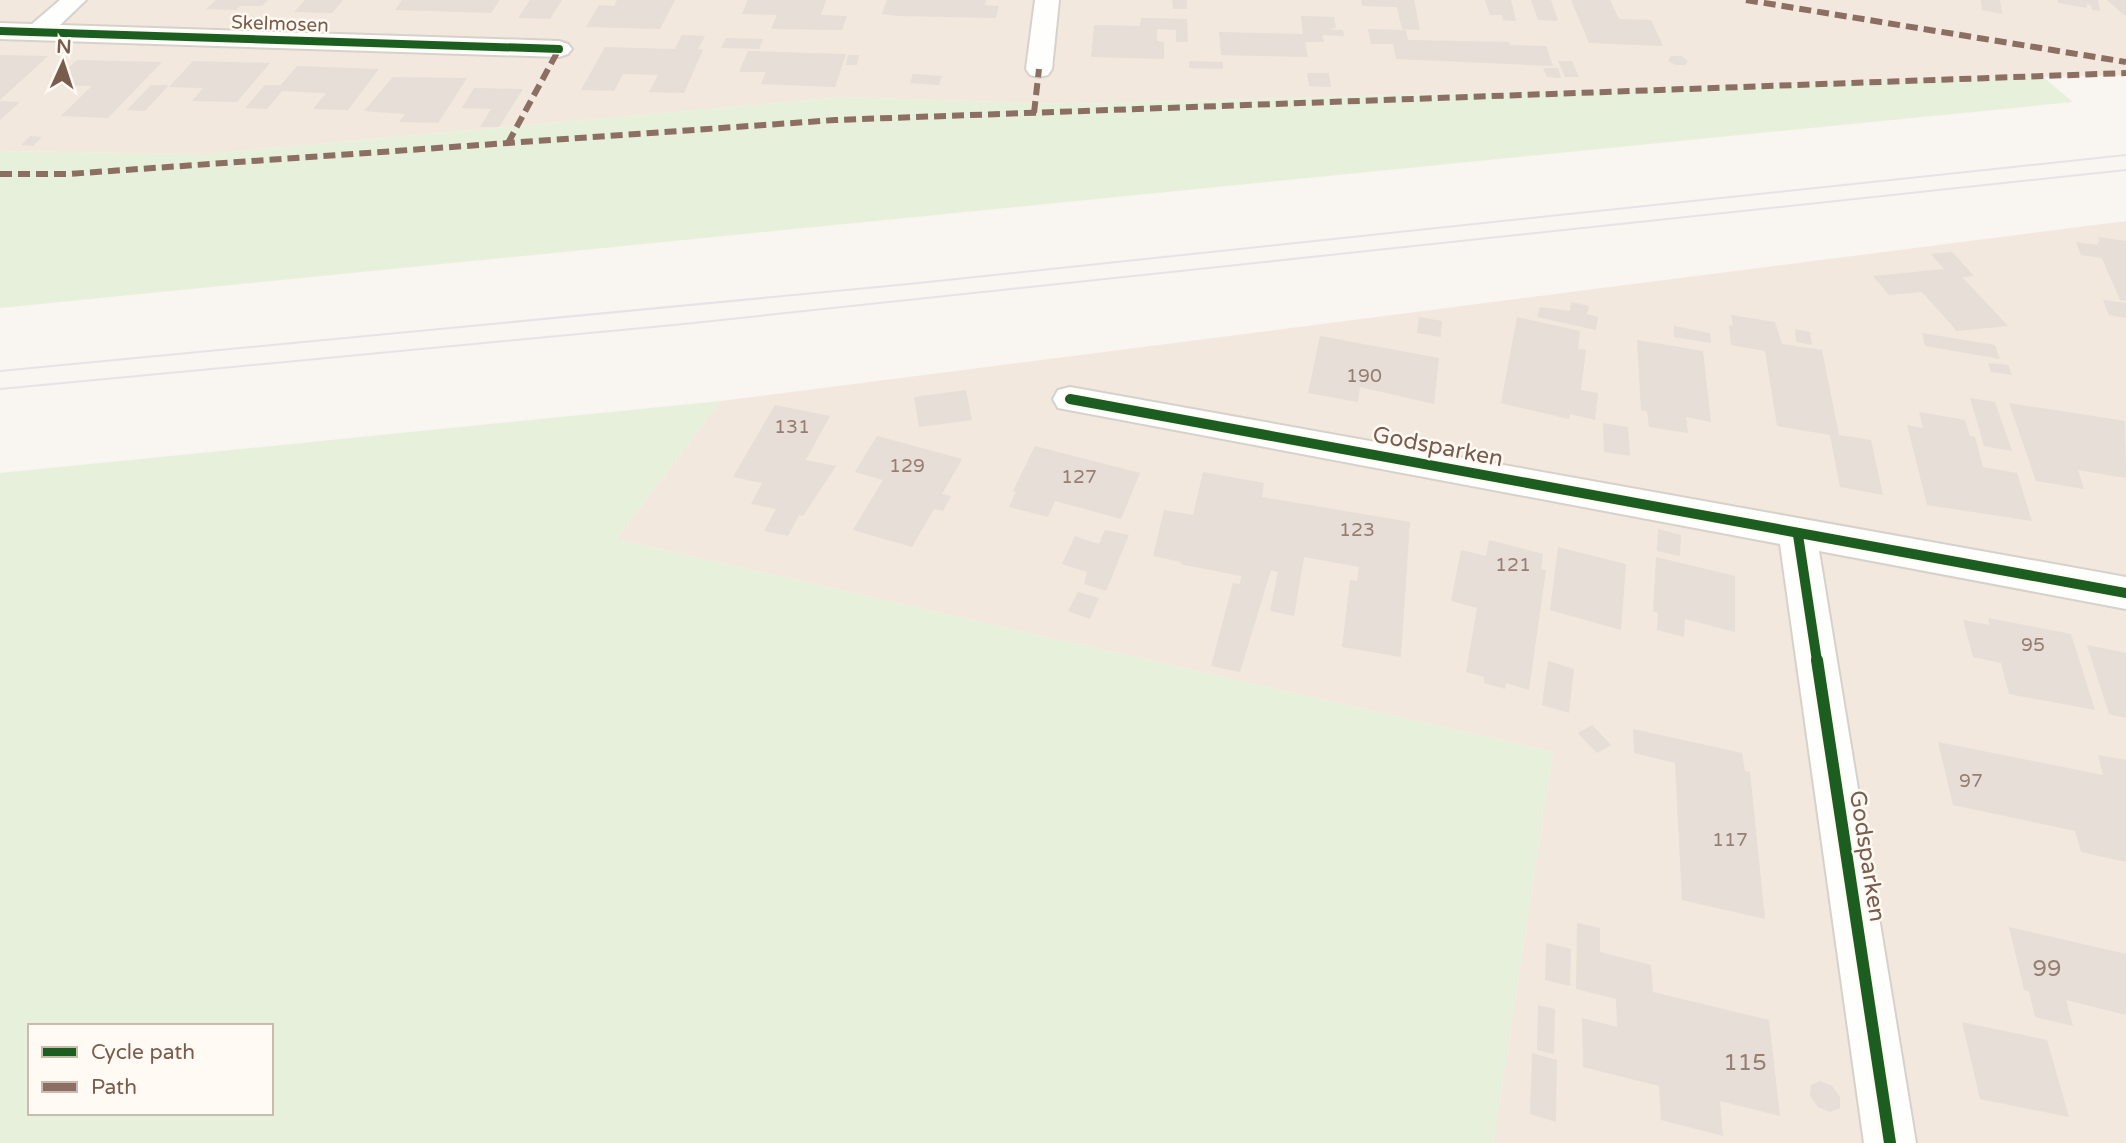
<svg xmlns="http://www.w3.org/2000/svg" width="2126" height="1143" viewBox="0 0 2126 1143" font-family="'Varela Round',sans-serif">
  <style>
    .residential { fill: #f2e8de }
    .green { fill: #e7f0db; fill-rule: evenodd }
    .building { fill: #e6ded7 }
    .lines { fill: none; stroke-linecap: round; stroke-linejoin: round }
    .minor-casing { stroke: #d7d1cb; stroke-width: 4 }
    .minor { fill: #fefefd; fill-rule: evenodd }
    .tram { stroke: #e6e3e7; stroke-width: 2 }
    .quiet { stroke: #8d6e63; stroke-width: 6; stroke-dasharray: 12 6; stroke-linecap: butt }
    .cycleway-far2-casing { stroke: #fffaf3; stroke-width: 11 }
    .cycleway-far1-casing { stroke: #fffaf3; stroke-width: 14 }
    .cycleway-casing { stroke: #fffaf3; stroke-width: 17 }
    .cycleway-far2 { stroke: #1b5e20; stroke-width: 8 }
    .cycleway-far1 { stroke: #1b5e20; stroke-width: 10 }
    .cycleway { stroke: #1b5e20; stroke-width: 12 }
    .labels { text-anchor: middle; stroke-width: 5; stroke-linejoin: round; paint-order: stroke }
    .far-street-label { font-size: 19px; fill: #7a5c4d; stroke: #fffaf3 }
    .number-label { font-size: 19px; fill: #977e72 }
    .street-label { font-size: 23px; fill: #7a5c4d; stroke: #fffaf3 }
    .near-number-label { font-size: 23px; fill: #977e72 }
  </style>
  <rect width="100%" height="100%" fill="#f9f5f0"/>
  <!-- residential -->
  <g class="residential">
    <polygon points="0,0 2126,0 2126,75 1070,104 842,97 205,154 0,151"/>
    <polygon points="2126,221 2126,1143 1493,1143 1553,752 616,539 721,401"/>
  </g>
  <!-- green -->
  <g class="green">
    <polygon points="2043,77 2073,102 0,308 0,151 205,154 842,97 1070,104"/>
    <path d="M721,401L616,539L1553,752L1493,1143H0V473ZM30,1026H271V1113H30Z"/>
  </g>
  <!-- building -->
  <g class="building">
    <polygon points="216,0 268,0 262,6 240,6 236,10 206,9"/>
    <polygon points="305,0 343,0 332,13 294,12"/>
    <polygon points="402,0 500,0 491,13 395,10"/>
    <polygon points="530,0 562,0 550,19 518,18"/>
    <polygon points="617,0 675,0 660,29 586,27 599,5 614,6"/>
    <polygon points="748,0 826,0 821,15 847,16 842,30 771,29 777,15 742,14"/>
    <polygon points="887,0 986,0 985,5 999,6 996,18 898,16 882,14"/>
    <polygon points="1172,0 1187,0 1187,9 1173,9"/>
    <polygon points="1361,0 1414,0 1420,30 1402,29 1397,7 1362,6"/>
    <polygon points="1485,0 1511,0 1516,21 1503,20 1502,15 1490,15"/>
    <polygon points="1531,0 1551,0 1558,21 1538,20"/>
    <polygon points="1571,0 1610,0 1619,19 1651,20 1663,46 1589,43"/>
    <polygon points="1981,0 2000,0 2002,14 1982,10"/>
    <polygon points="2058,0 2098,0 2100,11 2092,10 2091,5 2086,4 2087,8 2058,3"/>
    <polygon points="2107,0 2126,0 2126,15 2124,15"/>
    <polygon points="1301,16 1334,17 1336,28 1326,29 1343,30 1344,36 1322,35 1324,42 1305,42 1308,57 1221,55 1219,32 1303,34"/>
    <polygon points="1141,18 1187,19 1188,42 1176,42 1176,30 1157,29 1157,41 1164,42 1164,59 1091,57 1094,25 1140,26"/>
    <polygon points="1368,29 1406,30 1408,40 1509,42 1510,45 1546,46 1553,66 1396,59 1393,44 1371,44"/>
    <polygon points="682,35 705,36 698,49 703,50 684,93 649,92 658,75 623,74 614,91 581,90 605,47 675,49"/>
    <polygon points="726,38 763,39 759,49 721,48"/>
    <polygon points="748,51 846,54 835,87 761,84 766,72 739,72"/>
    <polygon points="0,55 48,56 0,100"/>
    <polygon points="848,55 859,55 857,65 846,65"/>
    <polygon points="1671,56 1681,56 1688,61 1685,65 1676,65 1668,61"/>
    <polygon points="77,60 162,62 108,118 61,116 92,86 50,85"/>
    <polygon points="193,61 270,63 237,102 192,101 203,88 169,87"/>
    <polygon points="1189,61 1223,62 1223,69 1189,68"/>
    <polygon points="1558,61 1572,61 1579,77 1565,77"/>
    <polygon points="297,66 379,69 348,110 313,109 326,93 282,91 267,109 245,108 265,85 281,85"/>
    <polygon points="1543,68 1558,68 1561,78 1547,77"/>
    <polygon points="1307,73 1329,73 1331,87 1309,86"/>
    <polygon points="913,74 942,76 939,85 910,83"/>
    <polygon points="393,77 467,78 438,123 399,122 405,114 364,111"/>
    <polygon points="151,85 169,85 145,111 127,110"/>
    <polygon points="474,88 523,89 499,127 480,127 491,109 462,108"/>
    <polygon points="0,101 20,102 0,120"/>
    <polygon points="30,136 42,137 33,146 21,145"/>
    <polygon points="2098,237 2126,241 2126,301 2120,300 2102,258 2081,255 2076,242 2098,245 2097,242 2100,243"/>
    <polygon points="1952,252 1974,276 1962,277 2008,326 1957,331 1922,292 1889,295 1873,276 1944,269 1931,254"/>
    <polygon points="2103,300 2126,303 2126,318 2109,315"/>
    <polygon points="1571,302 1589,306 1587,314 1598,317 1596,330 1537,317 1540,307 1570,311"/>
    <polygon points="1731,315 1775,322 1782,344 1822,350 1839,435 1871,440 1883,495 1840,487 1830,435 1777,426 1765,351 1731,345 1729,325 1733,326"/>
    <polygon points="1419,317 1442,321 1441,337 1417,333"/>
    <polygon points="1517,317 1580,331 1578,349 1586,350 1581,390 1598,393 1595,420 1570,414 1569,419 1501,403"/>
    <polygon points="1674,326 1710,333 1711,343 1674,337"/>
    <polygon points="1795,329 1810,332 1812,345 1796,342"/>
    <polygon points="1922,333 1995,345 2000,359 1925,346"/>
    <polygon points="1320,336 1439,358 1434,404 1360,387 1358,402 1308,393"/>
    <polygon points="1637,340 1703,351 1711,422 1686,417 1688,433 1649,427 1647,411 1641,410"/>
    <polygon points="1988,363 2008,365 2012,375 1991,372"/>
    <polygon points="966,390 972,420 919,427 914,397"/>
    <polygon points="1970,398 1995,402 2012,451 1984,446"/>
    <polygon points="2009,403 2125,421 2126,478 2078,470 2084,489 2036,481"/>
    <polygon points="775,405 830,416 806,460 836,466 803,516 799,515 788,536 764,531 776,509 751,504 762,483 733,477"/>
    <polygon points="1919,412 1965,420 1970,436 1975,437 1983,467 2017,473 2032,521 1927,505 1907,425 1923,428"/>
    <polygon points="1603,423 1628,427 1630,456 1604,452"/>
    <polygon points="877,436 962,459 942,494 951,496 943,511 934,509 912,547 853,530 883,480 855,472"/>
    <polygon points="1035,446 1140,473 1121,519 1055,501 1048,517 1009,507 1016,492 1013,491"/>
    <polygon points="1203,472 1264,483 1262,497 1410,522 1401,657 1342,647 1350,580 1357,581 1359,567 1304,557 1294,616 1270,611 1278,572 1271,570 1240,672 1211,666 1233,583 1240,584 1241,576 1180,564 1181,562 1153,556 1164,510 1193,515"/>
    <polygon points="1658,529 1681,535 1680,556 1657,551"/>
    <polygon points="1105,530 1129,535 1106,591 1084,584 1087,572 1062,564 1075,536 1099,544"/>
    <polygon points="1489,540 1543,554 1541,569 1546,570 1529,690 1506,683 1505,689 1484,683 1484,677 1466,672 1477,608 1451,601 1461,550 1486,556"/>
    <polygon points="1558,547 1626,564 1621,630 1550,610"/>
    <polygon points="1656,557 1735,576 1735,632 1685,619 1684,637 1657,630 1658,613 1653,611"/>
    <polygon points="1078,592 1099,598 1090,619 1068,611"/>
    <polygon points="1988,618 2071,634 2095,710 2009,694 2001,663 1973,657 1963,620 1990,625"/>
    <polygon points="2087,645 2126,653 2126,718 2109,714"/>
    <polygon points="1548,661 1574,669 1569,713 1542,705"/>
    <polygon points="1592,725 1611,745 1597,753 1578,733"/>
    <polygon points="1633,729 1742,753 1745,771 1750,772 1765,919 1682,900 1675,763 1634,753"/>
    <polygon points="1938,742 2103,775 2098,755 2126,760 2126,862 2081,852 2075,831 1953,805"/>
    <polygon points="1577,923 1600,928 1600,952 1651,965 1653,992 1769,1020 1780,1116 1720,1101 1723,1136 1661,1120 1659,1086 1583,1067 1582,1018 1617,1027 1616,999 1576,989"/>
    <polygon points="2009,927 2126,954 2126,1015 2066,1000 2073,1026 2035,1017 2029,991 2024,990"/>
    <polygon points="1546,943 1571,949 1570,986 1545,980"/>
    <polygon points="1538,1005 1555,1009 1554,1054 1537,1050"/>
    <polygon points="1962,1022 2047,1040 2069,1117 1980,1099"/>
    <polygon points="1532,1053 1557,1060 1556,1122 1530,1114"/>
    <polygon points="1820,1081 1832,1086 1840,1097 1840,1108 1830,1112 1818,1107 1810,1096 1811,1085"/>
  </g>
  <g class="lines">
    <!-- minor casing -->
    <g class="minor-casing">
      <g id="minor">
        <polygon points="60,0 86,0 60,25 559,41 568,44 572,49 568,54 559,57 0,39 0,23 32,24"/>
        <polygon points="1035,0 1059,0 1052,69 1048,75 1039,77 1030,75 1026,69"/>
        <polygon points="1070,387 2126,577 2126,609 1819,551 1916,1143 1864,1143 1780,544 1058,408 1053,399 1058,390"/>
      </g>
    </g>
    <!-- minor -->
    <use href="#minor" class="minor"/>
    <!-- tram -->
    <g class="tram">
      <polyline points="0,371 909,284 2126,155"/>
      <polyline points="0,389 674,325 2126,170"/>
    </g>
    <!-- quiet -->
    <g class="quiet">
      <polyline points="1746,0 2126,62"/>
      <polyline points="1034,113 1039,69"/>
      <polyline points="508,143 559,49"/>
      <polyline points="0,174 68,174 835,120 2126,73"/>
    </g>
    <!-- cycleway-far2 casing -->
    <g class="cycleway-far2-casing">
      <polyline id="cycleway-far2" points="0,31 559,49"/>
    </g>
    <!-- cycleway-far1 casing -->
    <g class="cycleway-far1-casing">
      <g id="cycleway-far1">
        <polyline points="1070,399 2126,593"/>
        <polyline points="1798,535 1817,661"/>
      </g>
    </g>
    <!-- cycleway casing -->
    <g class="cycleway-casing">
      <polyline id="cycleway" points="1817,660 1890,1143"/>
    </g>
    <!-- cycleway-far2 -->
    <use href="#cycleway-far2" class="cycleway-far2"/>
    <!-- cycleway-far1 -->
    <use href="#cycleway-far1" class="cycleway-far1"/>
    <!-- cycleway -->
    <use href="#cycleway" class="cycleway"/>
  </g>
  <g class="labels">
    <!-- far-street labels -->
    <g class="far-street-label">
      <text transform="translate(280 23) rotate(2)" y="7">Skelmosen</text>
    </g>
    <!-- number labels -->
    <g class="number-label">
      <text x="1364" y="382">190</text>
      <text x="792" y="433">131</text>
      <text x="907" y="472">129</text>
      <text x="1079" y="483">127</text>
      <text x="1357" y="536">123</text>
      <text x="1513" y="571">121</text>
      <text x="2033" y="651">95</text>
      <text x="1971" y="787">97</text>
      <text x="1730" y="846">117</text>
    </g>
    <!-- street labels -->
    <g class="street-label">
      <text transform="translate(1438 446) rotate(11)" y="8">Godsparken</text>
      <text transform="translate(1868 856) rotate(81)" y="8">Godsparken</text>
    </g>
    <!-- near-number labels -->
    <g class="near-number-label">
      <text x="2047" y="976">99</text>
      <text x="1745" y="1070">115</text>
    </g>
  </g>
  <!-- legend -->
  <rect x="28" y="1024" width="245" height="91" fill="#fffaf3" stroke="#cabbb1" stroke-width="2"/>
  <rect x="42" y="1047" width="35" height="10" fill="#1b5e20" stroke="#cabbb1" stroke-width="2"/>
  <text x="91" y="1059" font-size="21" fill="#7a5c4d">Cycle path</text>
  <rect x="42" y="1082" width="35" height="10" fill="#8d6e63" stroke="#cabbb1" stroke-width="2"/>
  <text x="91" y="1094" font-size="21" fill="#7a5c4d">Path</text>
  <!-- north arrow -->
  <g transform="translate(63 63) rotate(3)" stroke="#fffaf3" stroke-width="5" paint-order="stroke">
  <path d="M0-5L12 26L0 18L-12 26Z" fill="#7a5c4d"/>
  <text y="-10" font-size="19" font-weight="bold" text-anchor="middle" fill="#7a5c4d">N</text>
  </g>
</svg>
